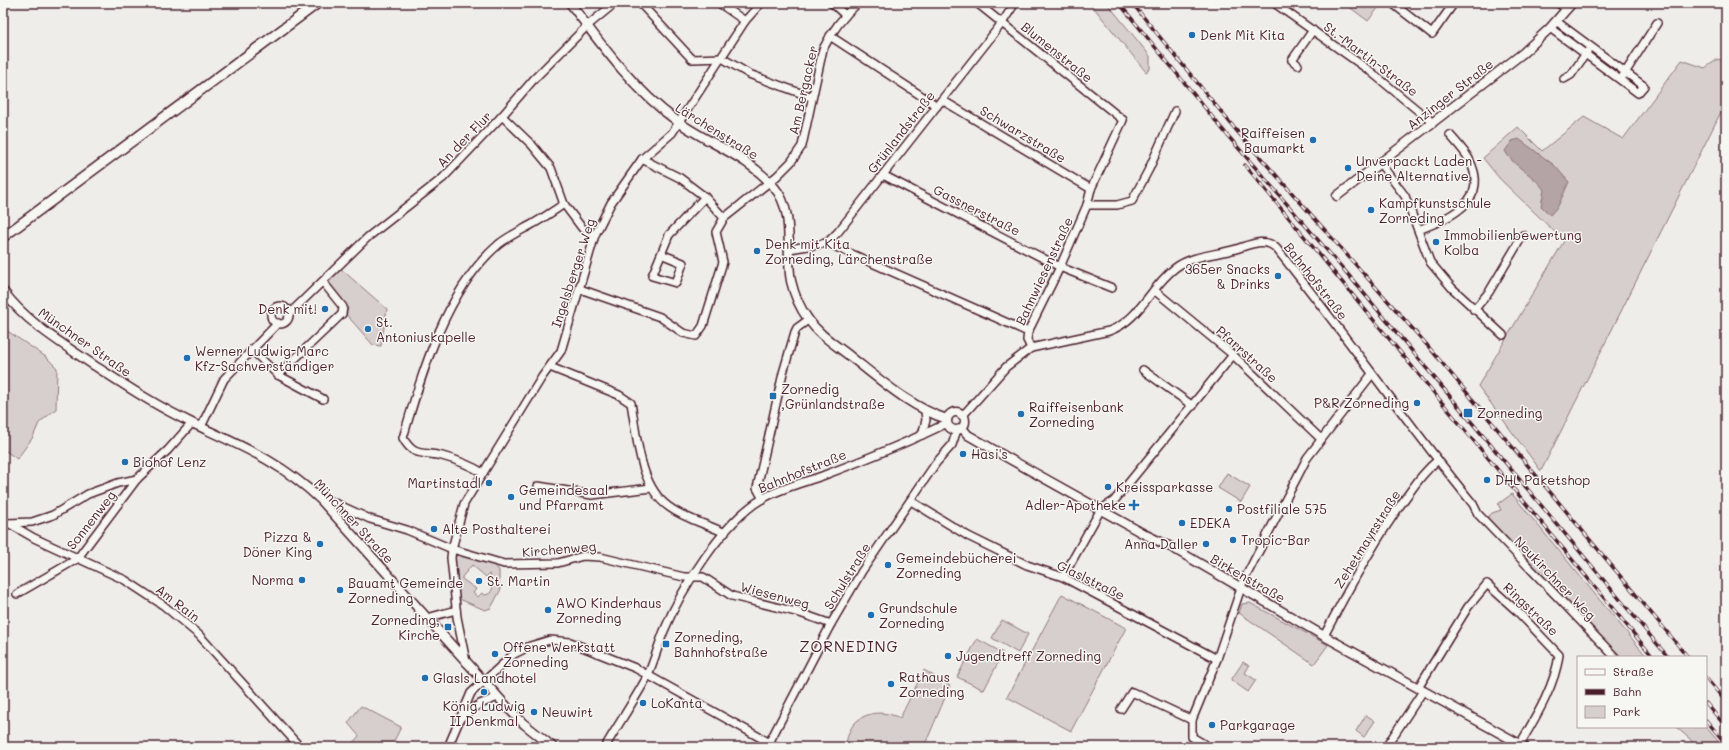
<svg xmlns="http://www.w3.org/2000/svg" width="1729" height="750" viewBox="0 0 1729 750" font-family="Mali,sans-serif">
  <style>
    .green { fill: #d7cfce; stroke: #90777c; fill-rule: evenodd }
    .water { fill: #b4a4a5; stroke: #8a6f74 }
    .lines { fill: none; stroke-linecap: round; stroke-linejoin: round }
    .minor-casing { stroke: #4a1f2b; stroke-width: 10 }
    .tertiary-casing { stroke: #4a1f2b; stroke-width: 11 }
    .secondary-casing { stroke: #4a1f2b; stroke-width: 12 }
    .minor { stroke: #f6f6f2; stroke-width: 7 }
    .tertiary { stroke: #f6f6f2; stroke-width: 8 }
    .secondary { stroke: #f6f6f2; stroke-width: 9 }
    .rail-casing { stroke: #4a1f2b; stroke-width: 3.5 }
    .rail { stroke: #f6f6f2; stroke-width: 2; stroke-dasharray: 6; stroke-linecap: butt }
    .poi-dot { fill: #1f6fb2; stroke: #f6f6f2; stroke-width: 1.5 }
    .labels { text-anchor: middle; stroke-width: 3; stroke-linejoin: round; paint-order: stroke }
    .poi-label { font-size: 13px; fill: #4a1f2b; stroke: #f6f6f2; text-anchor: start }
    .street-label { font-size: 13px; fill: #4a1f2b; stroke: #f6f6f2 }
    .quarter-label { font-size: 15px; letter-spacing: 1px; fill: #4a1f2b; stroke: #f6f6f2 }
  </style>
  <rect width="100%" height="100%" fill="#efedea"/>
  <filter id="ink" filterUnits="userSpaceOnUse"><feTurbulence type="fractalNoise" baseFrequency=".025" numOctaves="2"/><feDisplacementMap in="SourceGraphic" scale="8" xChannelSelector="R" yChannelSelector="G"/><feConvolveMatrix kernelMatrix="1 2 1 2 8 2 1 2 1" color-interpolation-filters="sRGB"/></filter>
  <g filter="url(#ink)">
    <!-- green -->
    <g class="green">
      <polygon points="1090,3 1107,3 1150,56 1150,69 1146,72"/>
      <polygon points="1344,3 1382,3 1368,21"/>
      <polygon points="1718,59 1726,63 1726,102 1541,471 1478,386 1564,241 1499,178 1483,158 1518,127 1542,151 1584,117 1623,139 1682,60 1705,68"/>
      <polygon points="341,269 387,309 381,346 373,345 345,313 348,310 326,283"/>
      <polygon points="3,328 46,357 57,368 56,409 39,423 33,437 17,459 3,449"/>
      <polygon points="1227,473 1250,487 1241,502 1218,488"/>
      <polygon points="1512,494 1647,657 1620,657 1530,565 1487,518 1492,513 1501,510 1498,504"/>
      <path d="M458,553L488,561L499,570V588L501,589L491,608L485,610L457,598L454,560ZM472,565L486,577L489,574L493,578L490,583L493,585C492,591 491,594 485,595L482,593L478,597L473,593L476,589L462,579V577Z"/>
      <polygon points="1062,594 1126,628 1071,731 1007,697"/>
      <polygon points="1250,603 1328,645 1314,664 1239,613 1242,604"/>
      <polygon points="1002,620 1028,634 1018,653 992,638"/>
      <polygon points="977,639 1003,653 984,690 957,677"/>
      <polygon points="1243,662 1249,666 1245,673 1256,680 1248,692 1231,680"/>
      <path d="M924,670L950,686L924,747H846C847,716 875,706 900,718Z"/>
      <polygon points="361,706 401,727 394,741 407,747 349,747 359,736 348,723"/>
      <polygon points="1366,715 1375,721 1364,737 1356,731"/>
      <polygon points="1676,727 1706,727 1723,747 1695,747 1690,739"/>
    </g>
    <!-- water -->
    <path class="water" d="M1519,139L1554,165L1569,182L1558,206L1550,215L1541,206L1544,190C1534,174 1514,168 1505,151L1512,141Z"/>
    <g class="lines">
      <!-- minor casing -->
      <g class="minor-casing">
        <g id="minor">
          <polyline points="640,3 692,59 722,58 749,74 811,97"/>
          <polyline points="719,3 745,21"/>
          <polyline points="832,3 845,15"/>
          <polyline points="977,3 1123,120 1091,189 1087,205 1060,267 1028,332 1027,340 1031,348"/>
          <polyline points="1274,3 1370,71 1433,123"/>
          <polyline points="1392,3 1432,34 1454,3"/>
          <polyline points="1558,3 1567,9"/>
          <polyline points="1550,28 1638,93 1644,86 1556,21"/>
          <polyline points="830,36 937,106"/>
          <polyline points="1298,65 1292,60 1313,30"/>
          <polyline points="1623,76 1657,23"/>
          <polyline points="1564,79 1571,75 1587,52"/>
          <polyline points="942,100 1091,189"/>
          <polyline points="502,116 532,145 551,168 564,204 582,228 595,235"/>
          <polyline points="642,159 680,178 705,197 724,218"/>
          <polyline points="1379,162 1405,196 1430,262 1452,288 1503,335"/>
          <polyline points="883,175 1060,267 1112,288"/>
          <polyline points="1087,205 1117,205 1132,201 1149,169 1175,111"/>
          <path d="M1418,230C1450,218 1491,201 1469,159C1464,150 1456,142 1450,135"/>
          <polyline points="827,243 1028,332"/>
          <polyline points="789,249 827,243 838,232 1002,23 1015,3"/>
          <polyline points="661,254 683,263 676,283 652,276 669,235 705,197"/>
          <path d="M580,289L660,317L683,333L696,336L703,326L723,262L716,232L724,218L777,176L791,162L802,146L823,49C832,31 843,16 858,3"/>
          <polyline points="1154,290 1233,355 1321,439"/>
          <circle cx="280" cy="315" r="9"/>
          <polyline points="1474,310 1489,292 1523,235"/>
          <polyline points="289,314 368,237 443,178 502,116 534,79 587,26 615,3"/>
          <polyline points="252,350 278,375 323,399"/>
          <path d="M550,367L619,395L631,403C637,436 639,486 669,507C685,519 707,524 725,533"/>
          <polyline points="1143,370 1193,406"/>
          <polyline points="278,375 342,314 343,307 323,282"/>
          <path d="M961,415L966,412L1006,367L1031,348L1109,331C1140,320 1150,287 1175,268C1192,255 1216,255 1236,249C1249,245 1265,237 1276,248C1344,332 1405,421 1473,504L1478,514L1615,657"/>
          <polyline points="201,427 224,379 278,323"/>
          <polyline points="922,435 926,420 925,411"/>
          <path d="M483,473C470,465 457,460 442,456C423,451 414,458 403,438C422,373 446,289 499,244C509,236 520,231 531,225C542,219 553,211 564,204"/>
          <polyline points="538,486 592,495 651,488"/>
          <polyline points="763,499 757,488 783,373 795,332 797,328 808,320"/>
          <polyline points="321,500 326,499 370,519 407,530 452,549 504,564 558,563 583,556 600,557 684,577 703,577 732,596 800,613 831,624"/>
          <polyline points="911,501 968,536 1027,565 1063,577 1217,659"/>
          <polyline points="3,520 34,538 125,580 163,605 199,635 300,747"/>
          <polyline points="8,523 32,522 53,515 88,494 118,483 137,479"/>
          <polyline points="1063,577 1101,509 1114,501 1233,355"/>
          <polyline points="17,594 77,559 137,479 168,450 192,423"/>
          <polyline points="427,618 456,610"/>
          <path d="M1324,636C1348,589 1373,543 1404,500C1415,485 1424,471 1438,460"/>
          <polyline points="466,662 457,617 451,558 452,549 464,504 542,377 561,351 595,235 611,203 642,159 672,133 745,21 761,3"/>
          <path d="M1418,688L1468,607L1487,584L1519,613L1559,655C1555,686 1536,717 1520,744"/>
          <polyline points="1121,709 1132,692 1192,720"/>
          <polyline points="459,719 480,704 498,697"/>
          <polyline points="769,743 831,624 862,571 936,463 952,445 957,430"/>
          <polyline points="1204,744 1192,737 1192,720 1217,659 1243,582 1307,458 1372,374"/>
          <polyline points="448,747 471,693 514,654 530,646 550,640 570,642 635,668 777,747"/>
          <path d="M605,747C619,723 634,701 647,677C654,662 658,646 664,631C681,589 723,522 762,499C781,488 802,483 822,476C864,460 907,443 947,423"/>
          <polyline points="1386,747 1423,691"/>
        </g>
      </g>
      <!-- tertiary casing -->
      <g class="tertiary-casing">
        <g id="tertiary">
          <path d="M570,3C602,46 634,90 677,121C709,144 748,156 774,187C796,212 785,251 791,281C794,294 800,308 808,319C819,335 836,345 851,357C879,379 913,409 947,419"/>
          <polyline points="1337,196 1523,53 1550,28 1572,3"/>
          <path d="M3,291C27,323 63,344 95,366C126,386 158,407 192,423C241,446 280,461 321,500L508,708L524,724L553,747"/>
          <circle cx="956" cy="421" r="9"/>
          <polyline points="962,428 968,435 1008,458 1144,534 1173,548 1324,636 1525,747"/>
        </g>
      </g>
      <!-- secondary casing -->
      <g class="secondary-casing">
        <polyline id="secondary" points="3,237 318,3"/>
      </g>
      <!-- minor -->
      <use href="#minor" class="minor"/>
      <!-- tertiary -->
      <use href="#tertiary" class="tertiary"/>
      <!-- secondary -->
      <use href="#secondary" class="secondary"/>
      <!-- rail casing -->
      <g class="rail-casing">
        <g id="rail">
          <polyline points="1119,3 1228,136 1351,278 1668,657"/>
          <polyline points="1132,3 1236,130 1427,345 1688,657"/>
          <polyline points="1245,165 1653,657"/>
          <polyline points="1706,678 1726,702"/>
          <polyline points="1706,703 1726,727"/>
          <polyline points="1706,720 1726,744"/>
        </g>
      </g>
      <!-- rail -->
      <use href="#rail" class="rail"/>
    </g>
  </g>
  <!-- markers -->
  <g class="poi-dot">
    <circle cx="1192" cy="35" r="4"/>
    <circle cx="1313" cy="140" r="4"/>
    <circle cx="1348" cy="168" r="4"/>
    <circle cx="1371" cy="210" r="4"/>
    <circle cx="1436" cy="242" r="4"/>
    <circle cx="757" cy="251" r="4"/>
    <circle cx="1278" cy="276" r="4"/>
    <circle cx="325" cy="309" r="4"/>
    <circle cx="368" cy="329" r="4"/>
    <circle cx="187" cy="358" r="4"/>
    <rect x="769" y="392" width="8" height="8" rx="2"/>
    <circle cx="1417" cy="403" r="4"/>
    <rect x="1463" y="408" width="10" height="10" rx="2"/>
    <circle cx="1021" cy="414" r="4"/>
    <circle cx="963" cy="454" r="4"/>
    <circle cx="125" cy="462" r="4"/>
    <circle cx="1487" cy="480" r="4"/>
    <circle cx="489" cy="483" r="4"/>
    <circle cx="1108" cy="487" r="4"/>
    <circle cx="511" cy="497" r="4"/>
    <path d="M1132 499h4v4h4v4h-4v4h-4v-4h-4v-4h4z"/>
    <circle cx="1229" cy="509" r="4"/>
    <circle cx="1182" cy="523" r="4"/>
    <circle cx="434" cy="529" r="4"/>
    <circle cx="1233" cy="540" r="4"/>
    <circle cx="320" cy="544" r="4"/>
    <circle cx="1206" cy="544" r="4"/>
    <circle cx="888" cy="565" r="4"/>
    <circle cx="302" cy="580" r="4"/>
    <circle cx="479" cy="581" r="4"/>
    <circle cx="340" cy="590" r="4"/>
    <circle cx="548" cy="610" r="4"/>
    <circle cx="871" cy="615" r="4"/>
    <rect x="444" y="623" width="8" height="8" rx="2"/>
    <rect x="662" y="640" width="8" height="8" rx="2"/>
    <circle cx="495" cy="654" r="4"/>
    <circle cx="948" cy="656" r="4"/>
    <circle cx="425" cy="678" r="4"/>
    <circle cx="891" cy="684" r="4"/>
    <circle cx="484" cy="692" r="4"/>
    <circle cx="643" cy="703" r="4"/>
    <circle cx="534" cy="712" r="4"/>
    <circle cx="1212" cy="725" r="4"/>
  </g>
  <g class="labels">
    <!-- poi labels -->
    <g class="poi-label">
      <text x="1200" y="40">Denk Mit Kita</text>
      <text x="1305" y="138" text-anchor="end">Raiffeisen<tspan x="1305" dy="15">Baumarkt</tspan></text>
      <text x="1356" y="166">Unverpackt Laden -<tspan x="1356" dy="15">Deine Alternative</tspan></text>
      <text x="1379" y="208">Kampfkunstschule<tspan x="1379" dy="15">Zorneding</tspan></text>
      <text x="1444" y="240">Immobilienbewertung<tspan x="1444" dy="15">Kolba</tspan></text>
      <text x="765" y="249">Denk mit Kita<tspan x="765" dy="15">Zorneding, Lärchenstraße</tspan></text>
      <text x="1270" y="274" text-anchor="end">365er Snacks<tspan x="1270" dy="15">&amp; Drinks</tspan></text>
      <text x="317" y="314" text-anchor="end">Denk mit!</text>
      <text x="376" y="327">St.<tspan x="376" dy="15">Antoniuskapelle</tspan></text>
      <text x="195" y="356">Werner Ludwig-Marc<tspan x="195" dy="15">Kfz-Sachverständiger</tspan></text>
      <text x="781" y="394">Zornedig<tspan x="781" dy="15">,Grünlandstraße</tspan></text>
      <text x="1409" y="408" text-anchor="end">P&amp;R Zorneding</text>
      <text x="1029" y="412">Raiffeisenbank<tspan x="1029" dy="15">Zorneding</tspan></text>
      <text x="1477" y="418">Zorneding</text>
      <text x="971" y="459">Hasi's</text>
      <text x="133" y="467">Biohof Lenz</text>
      <text x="1495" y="485">DHL Paketshop</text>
      <text x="481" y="488" text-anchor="end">Martinstadl</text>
      <text x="1116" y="492">Kreissparkasse</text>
      <text x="519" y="495">Gemeindesaal<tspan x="519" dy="15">und Pfarramt</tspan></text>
      <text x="1126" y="510" text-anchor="end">Adler-Apotheke</text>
      <text x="1237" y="514">Postfiliale 575</text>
      <text x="1190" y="528">EDEKA</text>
      <text x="442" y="534">Alte Posthalterei</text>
      <text x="312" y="542" text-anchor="end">Pizza &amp;<tspan x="312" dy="15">Döner King</tspan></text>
      <text x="1241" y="545">Tropic-Bar</text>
      <text x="1198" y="549" text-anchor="end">Anna Daller</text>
      <text x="896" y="563">Gemeindebücherei<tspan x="896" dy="15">Zorneding</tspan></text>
      <text x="294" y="585" text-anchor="end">Norma</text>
      <text x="487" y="586">St. Martin</text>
      <text x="348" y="588">Bauamt Gemeinde<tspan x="348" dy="15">Zorneding</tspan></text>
      <text x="556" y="608">AWO Kinderhaus<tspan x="556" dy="15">Zorneding</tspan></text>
      <text x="879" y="613">Grundschule<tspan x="879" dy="15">Zorneding</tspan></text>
      <text x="440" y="625" text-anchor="end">Zorneding,<tspan x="440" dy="15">Kirche</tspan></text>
      <text x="674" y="642">Zorneding,<tspan x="674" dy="15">Bahnhofstraße</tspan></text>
      <text x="503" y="652">Offene Werkstatt<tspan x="503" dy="15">Zorneding</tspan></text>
      <text x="956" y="661">Jugendtreff Zorneding</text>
      <text x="899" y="682">Rathaus<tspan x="899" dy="15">Zorneding</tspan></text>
      <text x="433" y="683">Glasls Landhotel</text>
      <text x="651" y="708">LoKanta</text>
      <text x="484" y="711" text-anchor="middle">König Ludwig<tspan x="484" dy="15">II Denkmal</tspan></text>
      <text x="542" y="717">Neuwirt</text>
      <text x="1220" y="730">Parkgarage</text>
    </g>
    <!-- street labels -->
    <g class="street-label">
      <text transform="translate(1057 52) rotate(39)" y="5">Blumenstraße</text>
      <text transform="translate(1371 59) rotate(37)" y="5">St.-Martin-Straße</text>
      <text transform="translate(803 90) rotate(-77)" y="5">Am Bergacker</text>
      <text transform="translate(1450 94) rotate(-38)" y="5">Anzinger Straße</text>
      <text transform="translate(717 131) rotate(32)" y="5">Lärchenstraße</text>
      <text transform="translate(901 132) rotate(-52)" y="5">Grünlandstraße</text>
      <text transform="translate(1023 134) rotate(31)" y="5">Schwarzstraße</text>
      <text transform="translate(464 139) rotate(-46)" y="5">An der Flur</text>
      <text transform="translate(977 210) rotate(27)" y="5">Gassnerstraße</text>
      <text transform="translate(1044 271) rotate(-65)" y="5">Bahnwiesenstraße</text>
      <text transform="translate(573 273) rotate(-72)" y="5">Ingelsberger Weg</text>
      <text transform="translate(1316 281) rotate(52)" y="5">Bahnhofstraße</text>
      <text transform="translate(85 342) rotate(35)" y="5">Münchner Straße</text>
      <text transform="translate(1247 354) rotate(42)" y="5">Pfarrstraße</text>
      <text transform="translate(802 471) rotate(-22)" y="5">Bahnhofstraße</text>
      <text transform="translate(91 520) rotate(-52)" y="5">Sonnenweg</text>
      <text transform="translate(354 521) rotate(47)" y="5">Münchner Straße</text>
      <text transform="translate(1367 539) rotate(-58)" y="5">Zehetmayrstraße</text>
      <text transform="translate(559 549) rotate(-5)" y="5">Kirchenweg</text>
      <text transform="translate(847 576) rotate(-58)" y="5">Schulstraße</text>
      <text transform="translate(1248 578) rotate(30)" y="5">Birkenstraße</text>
      <text transform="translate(1555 578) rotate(46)" y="5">Neukirchner Weg</text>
      <text transform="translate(1091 580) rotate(26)" y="5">Glaslstraße</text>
      <text transform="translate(775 595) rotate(15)" y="5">Wiesenweg</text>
      <text transform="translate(178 603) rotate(38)" y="5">Am Rain</text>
      <text transform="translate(1531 609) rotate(44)" y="5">Ringstraße</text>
    </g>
    <!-- quarter labels -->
    <g class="quarter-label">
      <text x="849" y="652">ZORNEDING</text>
    </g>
  </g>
  <!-- margin -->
  <rect width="1729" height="750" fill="none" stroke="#f6f6f2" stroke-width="16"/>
  <rect x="8" y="8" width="1713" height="734" fill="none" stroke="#4a1f2b" stroke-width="1.5" filter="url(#ink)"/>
  <!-- legend -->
  <rect x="1577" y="656" width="130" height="72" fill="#f6f6f2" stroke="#b1a0a2"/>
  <rect x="1585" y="669" width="20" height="6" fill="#f6f6f2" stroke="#b1a0a2"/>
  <text x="1613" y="676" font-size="12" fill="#4a1f2b">Straße</text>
  <rect x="1585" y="689" width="20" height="6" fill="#4a1f2b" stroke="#b1a0a2"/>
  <text x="1613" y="696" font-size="12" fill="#4a1f2b">Bahn</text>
  <rect x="1585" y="706" width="20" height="12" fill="#d7cfce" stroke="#b1a0a2"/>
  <text x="1613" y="716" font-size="12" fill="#4a1f2b">Park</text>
</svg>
